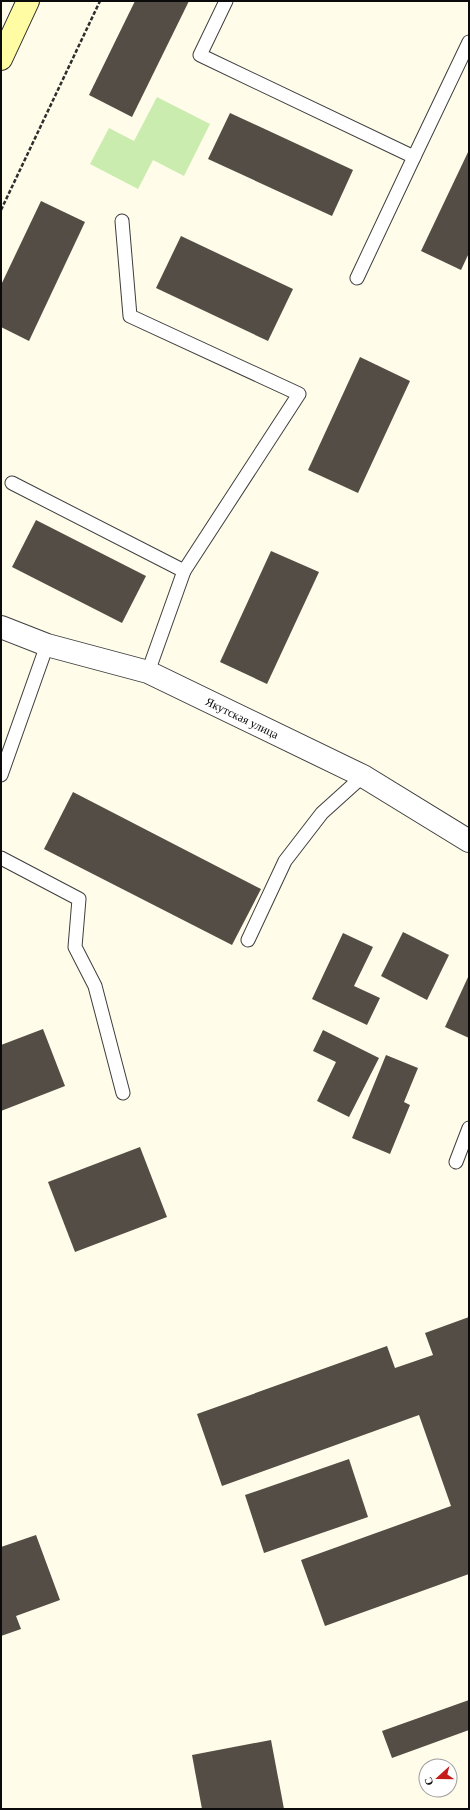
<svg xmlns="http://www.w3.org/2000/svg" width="470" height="1810" viewBox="0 0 470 1810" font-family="'Times New Roman',serif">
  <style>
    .green { fill: #caecaf }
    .building { fill: #544d46 }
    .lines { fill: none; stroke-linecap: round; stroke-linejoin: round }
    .lane-casing { stroke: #3e3e3e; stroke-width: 15 }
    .street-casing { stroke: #3e3e3e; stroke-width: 24 }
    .secondary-casing { stroke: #2d2d2d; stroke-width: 24 }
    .path { stroke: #2d2d2d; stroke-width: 2.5; stroke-dasharray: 4 2; stroke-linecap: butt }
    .lane { stroke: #fff; stroke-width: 13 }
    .street { stroke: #fff; stroke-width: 22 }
    .secondary { stroke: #fffca4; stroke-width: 22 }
    .labels { text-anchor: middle; stroke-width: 4; stroke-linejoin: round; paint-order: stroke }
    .street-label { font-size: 12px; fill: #0b0b0b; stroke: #fff }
  </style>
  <rect width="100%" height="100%" fill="#fffce9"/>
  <!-- green -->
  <polygon class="green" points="157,97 210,124 184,176 153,160 138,189 90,164 109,128 134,141"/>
  <!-- building -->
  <g class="building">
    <polygon points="135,1 189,1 132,117 89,95"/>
    <polygon points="230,113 353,170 332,216 208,159"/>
    <polygon points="469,150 469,253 461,270 421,251"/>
    <polygon points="41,201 85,222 29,341 1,327 1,285"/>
    <polygon points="181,236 293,289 268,341 156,288"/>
    <polygon points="360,357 410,381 358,493 308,470"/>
    <polygon points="36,520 146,576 122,623 12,567"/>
    <polygon points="271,551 319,572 267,684 220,662"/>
    <polygon points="73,792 261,889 232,945 44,849"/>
    <polygon points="403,932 449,955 427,1000 381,976"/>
    <polygon points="343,933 373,947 354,986 380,998 367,1025 312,999"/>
    <polygon points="469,975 469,1038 445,1027"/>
    <polygon points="43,1029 65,1086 1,1111 1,1045"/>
    <polygon points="323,1030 379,1058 349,1117 317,1101 336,1062 313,1051"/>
    <polygon points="386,1055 418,1068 404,1102 410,1105 390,1154 352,1138"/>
    <polygon points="140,1147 167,1217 75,1252 48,1182"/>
    <polygon points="469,1317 469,1574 325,1626 301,1560 451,1506 419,1415 222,1486 197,1414 387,1346 395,1368 433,1355 425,1333"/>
    <polygon points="349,1459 368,1517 264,1553 245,1495"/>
    <polygon points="36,1535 60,1600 16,1616 21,1629 1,1636 1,1547"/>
    <polygon points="469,1700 469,1730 392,1758 382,1731"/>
    <polygon points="271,1740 284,1809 202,1809 192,1755"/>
  </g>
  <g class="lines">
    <!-- lane casing -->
    <g class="lane-casing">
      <g id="lane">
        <polyline points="226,1 200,55 414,157 357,278"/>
        <polyline points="414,157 469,42"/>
        <polyline points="122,221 130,316 299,394 184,571 148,672"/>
        <polyline points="12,483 184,571"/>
        <polyline points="1,775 47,645"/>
        <polyline points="1,858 79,899 75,947 95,986 123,1093"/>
        <polyline points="248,940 285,861 322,813 363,776"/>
        <polyline points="456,1162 469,1128"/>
      </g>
    </g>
    <!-- street casing -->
    <g class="street-casing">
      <polyline id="street" points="1,627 47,645 148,672 363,776 469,841"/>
    </g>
    <!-- secondary casing -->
    <g class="secondary-casing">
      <polyline id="secondary" points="1,59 28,1"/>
    </g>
    <!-- path -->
    <polyline class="path" points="1,210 100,1"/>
    <!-- lane -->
    <use href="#lane" class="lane"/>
    <!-- street -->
    <use href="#street" class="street"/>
    <!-- secondary -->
    <use href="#secondary" class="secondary"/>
  </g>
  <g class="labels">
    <!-- street labels -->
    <g class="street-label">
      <text transform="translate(242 718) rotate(26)" y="4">Якутская улица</text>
    </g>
  </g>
  <!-- border -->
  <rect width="470" height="1810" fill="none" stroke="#0b0b0b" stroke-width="4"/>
  <!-- north arrow -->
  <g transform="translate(438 1778) rotate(249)"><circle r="19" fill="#ffffff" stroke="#9d9d9d"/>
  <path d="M0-3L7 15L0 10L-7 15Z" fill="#c61c18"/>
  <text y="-6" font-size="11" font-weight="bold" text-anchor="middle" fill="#0b0b0b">С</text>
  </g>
</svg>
